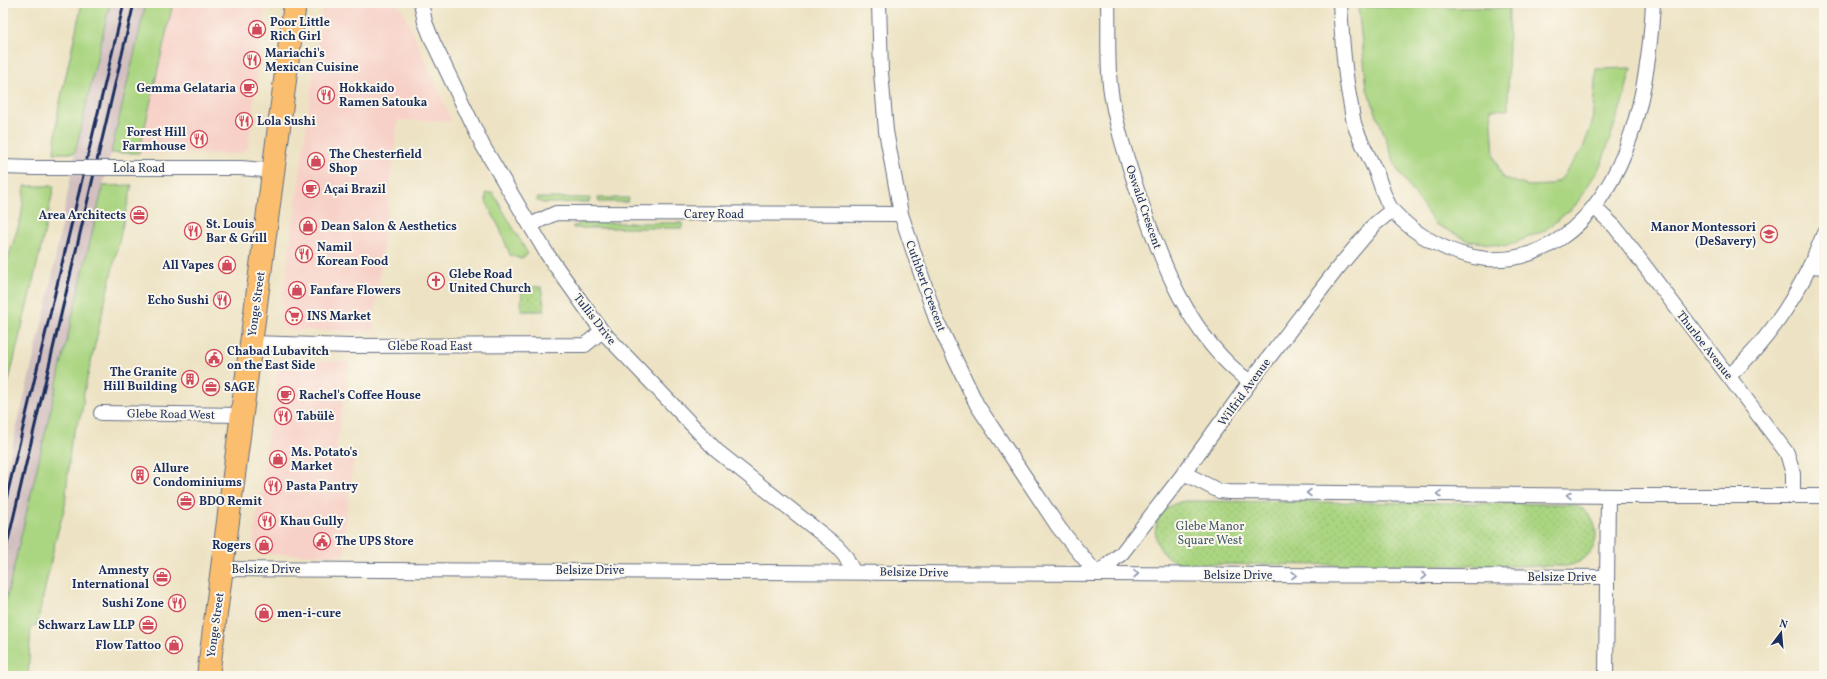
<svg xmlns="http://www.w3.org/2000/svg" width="1827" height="679" viewBox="0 0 1827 679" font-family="Vollkorn,serif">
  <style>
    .built { fill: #f7d1c8 }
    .railway { fill: #d2bfc0 }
    .grass { fill: #aad581; stroke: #628270 }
    .park { fill: url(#park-dots); stroke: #628270 }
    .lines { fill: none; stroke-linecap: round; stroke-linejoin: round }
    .street-casing { stroke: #646e82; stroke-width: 16 }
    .primary-casing { stroke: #646e82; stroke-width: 24 }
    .street { stroke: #fff; stroke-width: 14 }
    .primary { stroke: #fabe6e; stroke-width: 22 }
    .rail { stroke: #1b2f5e; stroke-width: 3 }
    .street-bridge-casing { stroke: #646e82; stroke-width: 16; stroke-linecap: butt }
    .street-bridge { stroke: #fff; stroke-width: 14 }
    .oneway { stroke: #8d97ae }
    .labels { text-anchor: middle; stroke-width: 4; stroke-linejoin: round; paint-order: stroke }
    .poi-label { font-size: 12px; font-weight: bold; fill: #1b2f5e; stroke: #fbf7ec; text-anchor: start }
    .street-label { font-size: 12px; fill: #1b2f5e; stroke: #fbf7ec }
    .park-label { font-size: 12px; fill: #3f5867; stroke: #fbf7ec }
  </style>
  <defs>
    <pattern id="park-dots" width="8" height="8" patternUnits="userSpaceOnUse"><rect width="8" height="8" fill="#aad581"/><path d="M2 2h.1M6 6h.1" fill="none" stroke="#92b772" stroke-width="1.8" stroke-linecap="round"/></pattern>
  </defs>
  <rect width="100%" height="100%" fill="#fbf7ec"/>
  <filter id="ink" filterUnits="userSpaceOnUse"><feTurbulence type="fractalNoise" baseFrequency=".025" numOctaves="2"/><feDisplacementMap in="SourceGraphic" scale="8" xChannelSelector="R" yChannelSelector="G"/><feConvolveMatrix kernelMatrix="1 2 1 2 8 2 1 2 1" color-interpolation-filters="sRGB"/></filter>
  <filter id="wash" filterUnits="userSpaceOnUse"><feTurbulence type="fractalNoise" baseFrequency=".012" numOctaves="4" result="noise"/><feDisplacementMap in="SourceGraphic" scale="16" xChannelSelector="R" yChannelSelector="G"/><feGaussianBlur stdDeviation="0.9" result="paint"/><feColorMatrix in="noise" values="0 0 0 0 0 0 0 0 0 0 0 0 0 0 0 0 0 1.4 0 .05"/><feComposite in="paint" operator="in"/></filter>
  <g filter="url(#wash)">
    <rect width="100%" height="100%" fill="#ede3c4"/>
    <!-- built -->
    <g class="built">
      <polygon points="173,3 266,3 248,148 239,154 139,153"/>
      <polygon points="325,3 395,3 400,7 403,11 452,121 398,120 373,331 287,330 281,325 280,320 322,11"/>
      <polygon points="284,360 349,362 336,451 354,457 347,510 345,555 266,554 261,553 254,548 253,544 278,366"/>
    </g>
    <!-- railway -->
    <polygon class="railway" points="110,3 146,3 3,613 3,484 48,299 75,153"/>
    <!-- grass -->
    <g class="grass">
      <polygon points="82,3 110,3 75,153 54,153 58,111"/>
      <polygon points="146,3 173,3 139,153 111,153"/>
      <polygon points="1358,7 1509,8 1508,110 1491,109 1494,156 1503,178 1528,186 1549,185 1561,179 1583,148 1592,123 1596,69 1631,68 1624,97 1601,165 1575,206 1544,231 1507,246 1469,241 1435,224 1397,169 1367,89"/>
      <polygon points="132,185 84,392 82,412 71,440 65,506 55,542 37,625 31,626 28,676 3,676 3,613 103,186"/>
      <polygon points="25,186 54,186 41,248 3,405 3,274 21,218"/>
      <polygon points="486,193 493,193 528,254 521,259 510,255 500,229 486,201"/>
      <polygon points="537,198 590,198 589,202 543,203 537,201"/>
      <polygon points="598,198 629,198 628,202 599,202"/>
      <polygon points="581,223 682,223 682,228 573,228 572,227"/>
    </g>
    <!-- park -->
    <g class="park">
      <polygon points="522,286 541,287 545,311 521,311"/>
      <path d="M1187,501L1570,504C1608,513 1603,562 1565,566L1181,564C1144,553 1148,504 1187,501Z"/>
    </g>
  </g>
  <g filter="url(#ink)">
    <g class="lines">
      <!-- street casing -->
      <g class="street-casing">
        <g id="street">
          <polyline points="421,3 425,22 433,42 483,146 547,254 602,331 717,451 837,546 845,555 853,571"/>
          <polyline points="879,3 881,72 886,131 901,214 936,319 977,405 1059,528 1097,574"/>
          <path d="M1108,3C1109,30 1107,58 1110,85C1114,120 1127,159 1138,193C1161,261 1189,338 1250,382"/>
          <path d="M1340,3C1342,37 1344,72 1351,106C1352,113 1353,122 1356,129C1362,144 1370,159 1377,174C1381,185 1385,202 1393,211C1416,237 1452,255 1486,259C1513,261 1539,253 1561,238C1631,189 1649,83 1653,3"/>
          <polyline points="3,167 35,168"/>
          <polyline points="133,168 241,168 274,171"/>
          <polyline points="1594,207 1615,227 1787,453 1793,474 1793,495"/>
          <polyline points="530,225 556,213 901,214"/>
          <polyline points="1810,266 1824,267"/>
          <polyline points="251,343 350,346 585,345 602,331"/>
          <path d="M1729,376C1772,338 1804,286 1824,233"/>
          <polyline points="101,413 241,415"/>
          <polyline points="1184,473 1219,491 1229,492 1621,496 1824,496"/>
          <polyline points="222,569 1606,577"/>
          <polyline points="1097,574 1122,553 1184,473 1250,382 1337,269 1375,224 1392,210"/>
          <polyline points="1606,676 1608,496"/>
        </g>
      </g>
      <!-- primary casing -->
      <g class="primary-casing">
        <polyline id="primary" points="208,676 295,3"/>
      </g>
      <!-- street -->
      <use href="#street" class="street"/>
      <!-- primary -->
      <use href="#primary" class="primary"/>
      <!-- rail -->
      <g class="rail">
        <polyline points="3,512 124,3"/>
        <polyline points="3,562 134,3"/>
      </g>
      <!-- street-bridge casing -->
      <g class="street-bridge-casing">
        <polyline id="street-bridge" points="35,168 133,168"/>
      </g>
      <!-- street-bridge -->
      <use href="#street-bridge" class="street-bridge"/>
    </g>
    <!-- one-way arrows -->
    <defs><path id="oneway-chevron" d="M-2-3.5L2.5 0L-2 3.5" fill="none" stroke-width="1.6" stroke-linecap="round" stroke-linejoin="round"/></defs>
    <g class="oneway">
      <use href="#oneway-chevron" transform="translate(1309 493) rotate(-180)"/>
      <use href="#oneway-chevron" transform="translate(1439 494) rotate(-179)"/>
      <use href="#oneway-chevron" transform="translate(1569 495) rotate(-179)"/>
      <use href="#oneway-chevron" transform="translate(1136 574)"/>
      <use href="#oneway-chevron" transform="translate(1294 575)"/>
      <use href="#oneway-chevron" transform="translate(1424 576)"/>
    </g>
  </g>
  <!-- icons -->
  <defs>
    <g id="shop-ring" transform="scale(0.9)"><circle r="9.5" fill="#fbf7ec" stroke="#d1495b" stroke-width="1.5"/><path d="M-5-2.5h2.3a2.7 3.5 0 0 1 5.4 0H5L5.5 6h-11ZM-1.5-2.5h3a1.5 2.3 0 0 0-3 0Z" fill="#d1495b"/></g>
    <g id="restaurant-ring" transform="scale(0.9)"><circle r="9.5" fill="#fbf7ec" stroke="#d1495b" stroke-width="1.5"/><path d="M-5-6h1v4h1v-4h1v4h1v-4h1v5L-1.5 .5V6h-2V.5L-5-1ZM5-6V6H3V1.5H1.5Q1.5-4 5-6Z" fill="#d1495b"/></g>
    <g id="cafe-ring" transform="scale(0.9)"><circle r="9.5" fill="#fbf7ec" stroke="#d1495b" stroke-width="1.5"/><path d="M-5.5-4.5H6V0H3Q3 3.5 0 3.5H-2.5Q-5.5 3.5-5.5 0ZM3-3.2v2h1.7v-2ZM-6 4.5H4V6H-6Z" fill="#d1495b"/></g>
    <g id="office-ring" transform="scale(0.9)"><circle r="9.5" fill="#fbf7ec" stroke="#d1495b" stroke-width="1.5"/><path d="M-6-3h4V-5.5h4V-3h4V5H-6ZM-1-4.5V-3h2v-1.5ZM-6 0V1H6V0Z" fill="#d1495b"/></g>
    <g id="school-ring" transform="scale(0.9)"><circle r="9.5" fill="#fbf7ec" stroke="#d1495b" stroke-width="1.5"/><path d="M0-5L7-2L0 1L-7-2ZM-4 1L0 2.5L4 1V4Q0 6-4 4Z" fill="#d1495b"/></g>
    <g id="church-ring" transform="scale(0.9)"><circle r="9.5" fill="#fbf7ec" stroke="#d1495b" stroke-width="1.5"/><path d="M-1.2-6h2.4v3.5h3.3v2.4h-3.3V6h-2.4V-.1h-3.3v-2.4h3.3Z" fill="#d1495b"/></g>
    <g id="supermarket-ring" transform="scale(0.9)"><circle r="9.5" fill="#fbf7ec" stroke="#d1495b" stroke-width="1.5"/><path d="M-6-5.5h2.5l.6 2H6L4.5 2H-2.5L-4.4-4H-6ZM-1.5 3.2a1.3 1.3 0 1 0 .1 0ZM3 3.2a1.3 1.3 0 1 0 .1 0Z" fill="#d1495b"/></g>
    <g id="civic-ring" transform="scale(0.9)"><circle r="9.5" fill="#fbf7ec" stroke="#d1495b" stroke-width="1.5"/><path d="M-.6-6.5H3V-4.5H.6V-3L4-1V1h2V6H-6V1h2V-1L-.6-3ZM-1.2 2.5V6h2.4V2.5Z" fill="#d1495b"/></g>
    <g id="building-ring" transform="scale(0.9)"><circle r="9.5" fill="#fbf7ec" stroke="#d1495b" stroke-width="1.5"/><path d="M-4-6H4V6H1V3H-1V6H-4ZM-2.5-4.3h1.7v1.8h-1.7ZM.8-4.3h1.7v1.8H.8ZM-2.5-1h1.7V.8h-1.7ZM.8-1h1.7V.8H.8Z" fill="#d1495b"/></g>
  </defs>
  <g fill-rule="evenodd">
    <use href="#shop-ring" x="257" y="29"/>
    <use href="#restaurant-ring" x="252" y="60"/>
    <use href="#cafe-ring" x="249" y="88"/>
    <use href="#restaurant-ring" x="326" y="95"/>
    <use href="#restaurant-ring" x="244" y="121"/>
    <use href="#restaurant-ring" x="199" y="139"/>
    <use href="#shop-ring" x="316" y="161"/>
    <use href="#cafe-ring" x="311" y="189"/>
    <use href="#office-ring" x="139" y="215"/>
    <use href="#shop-ring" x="308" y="226"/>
    <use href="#restaurant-ring" x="193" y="231"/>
    <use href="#school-ring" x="1769" y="234"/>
    <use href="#restaurant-ring" x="304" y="254"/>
    <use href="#shop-ring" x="227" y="265"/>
    <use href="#church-ring" x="436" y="281"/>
    <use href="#shop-ring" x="297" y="290"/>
    <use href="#restaurant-ring" x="222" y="300"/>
    <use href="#supermarket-ring" x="294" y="316"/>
    <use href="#civic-ring" x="214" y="358"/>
    <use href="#building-ring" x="190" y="379"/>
    <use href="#office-ring" x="211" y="387"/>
    <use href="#cafe-ring" x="286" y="395"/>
    <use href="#restaurant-ring" x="283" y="416"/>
    <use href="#shop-ring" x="278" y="459"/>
    <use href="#building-ring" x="140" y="475"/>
    <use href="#restaurant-ring" x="273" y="486"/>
    <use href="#office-ring" x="186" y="501"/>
    <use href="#restaurant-ring" x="267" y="521"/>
    <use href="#civic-ring" x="322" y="541"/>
    <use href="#shop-ring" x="264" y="545"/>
    <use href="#office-ring" x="162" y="577"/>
    <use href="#restaurant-ring" x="177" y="603"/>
    <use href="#shop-ring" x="264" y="613"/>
    <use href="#office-ring" x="148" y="625"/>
    <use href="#shop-ring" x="174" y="645"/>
  </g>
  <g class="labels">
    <!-- poi labels -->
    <g class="poi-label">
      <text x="270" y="26">Poor Little<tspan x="270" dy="14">Rich Girl</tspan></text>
      <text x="265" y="57">Mariachi's<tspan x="265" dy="14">Mexican Cuisine</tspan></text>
      <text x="236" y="92" text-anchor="end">Gemma Gelataria</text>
      <text x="339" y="92">Hokkaido<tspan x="339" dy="14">Ramen Satouka</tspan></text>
      <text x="257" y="125">Lola Sushi</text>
      <text x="186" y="136" text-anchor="end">Forest Hill<tspan x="186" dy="14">Farmhouse</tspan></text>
      <text x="329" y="158">The Chesterfield<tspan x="329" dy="14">Shop</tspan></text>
      <text x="324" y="193">Açai Brazil</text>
      <text x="126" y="219" text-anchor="end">Area Architects</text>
      <text x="206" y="228">St. Louis<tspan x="206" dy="14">Bar &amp; Grill</tspan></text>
      <text x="321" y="230">Dean Salon &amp; Aesthetics</text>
      <text x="1756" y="231" text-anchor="end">Manor Montessori<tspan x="1756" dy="14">(DeSavery)</tspan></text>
      <text x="317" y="251">Namil<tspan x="317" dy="14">Korean Food</tspan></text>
      <text x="214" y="269" text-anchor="end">All Vapes</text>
      <text x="449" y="278">Glebe Road<tspan x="449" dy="14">United Church</tspan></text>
      <text x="310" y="294">Fanfare Flowers</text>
      <text x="209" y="304" text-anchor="end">Echo Sushi</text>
      <text x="307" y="320">INS Market</text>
      <text x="227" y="355">Chabad Lubavitch<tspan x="227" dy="14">on the East Side</tspan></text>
      <text x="177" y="376" text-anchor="end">The Granite<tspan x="177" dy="14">Hill Building</tspan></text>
      <text x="224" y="391">SAGE</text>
      <text x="299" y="399">Rachel's Coffee House</text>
      <text x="296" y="420">Tabülè</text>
      <text x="291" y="456">Ms. Potato's<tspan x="291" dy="14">Market</tspan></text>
      <text x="153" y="472">Allure<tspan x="153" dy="14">Condominiums</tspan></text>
      <text x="286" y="490">Pasta Pantry</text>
      <text x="199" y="505">BDO Remit</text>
      <text x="280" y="525">Khau Gully</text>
      <text x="335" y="545">The UPS Store</text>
      <text x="251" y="549" text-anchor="end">Rogers</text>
      <text x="149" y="574" text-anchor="end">Amnesty<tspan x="149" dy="14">International</tspan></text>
      <text x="164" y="607" text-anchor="end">Sushi Zone</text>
      <text x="277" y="617">men-i-cure</text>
      <text x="135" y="629" text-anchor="end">Schwarz Law LLP</text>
      <text x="161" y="649" text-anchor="end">Flow Tattoo</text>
    </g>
    <!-- street labels -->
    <g class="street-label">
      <text x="139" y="172">Lola Road</text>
      <text transform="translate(1144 207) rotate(71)" y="4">Oswald Crescent</text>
      <text x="714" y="218">Carey Road</text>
      <text transform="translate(926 286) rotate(70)" y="4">Cuthbert Crescent</text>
      <text transform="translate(256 304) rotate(-82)" y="4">Yonge Street</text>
      <text transform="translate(595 319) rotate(52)" y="4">Tullis Drive</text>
      <text transform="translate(1705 345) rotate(52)" y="4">Thurloe Avenue</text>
      <text x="430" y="350">Glebe Road East</text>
      <text transform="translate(1244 392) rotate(-54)" y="4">Wilfrid Avenue</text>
      <text transform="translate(171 414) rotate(1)" y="4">Glebe Road West</text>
      <text x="266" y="573">Belsize Drive</text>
      <text x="590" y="574">Belsize Drive</text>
      <text transform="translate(914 572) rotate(1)" y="4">Belsize Drive</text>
      <text x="1238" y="579">Belsize Drive</text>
      <text x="1562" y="581">Belsize Drive</text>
      <text transform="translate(215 625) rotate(-82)" y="4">Yonge Street</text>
    </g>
    <!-- park labels -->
    <g class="park-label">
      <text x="1210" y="530">Glebe Manor<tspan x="1210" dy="14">Square West</tspan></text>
    </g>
  </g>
  <!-- margin -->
  <rect width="1827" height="679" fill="none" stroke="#fbf7ec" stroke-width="16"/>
  <!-- north arrow -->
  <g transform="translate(1781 633) rotate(16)" stroke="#fbf7ec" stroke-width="3" paint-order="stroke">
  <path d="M0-3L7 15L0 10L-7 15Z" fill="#1b2f5e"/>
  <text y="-6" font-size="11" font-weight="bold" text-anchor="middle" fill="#1b2f5e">N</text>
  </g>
</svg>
